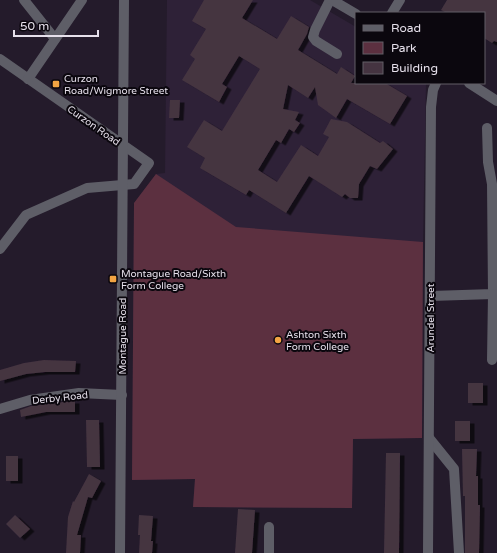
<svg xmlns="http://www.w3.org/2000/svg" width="497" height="553" viewBox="0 0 497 553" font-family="'Varela Round',sans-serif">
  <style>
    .built { fill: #2e2137 }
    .green { fill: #5c3040 }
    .building { fill: #453441; filter: url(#shadow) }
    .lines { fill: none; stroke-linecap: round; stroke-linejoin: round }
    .minor { stroke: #5e5e67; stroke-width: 10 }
    .poi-dot { fill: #f3a443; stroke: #0b070e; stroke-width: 1.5 }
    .labels { text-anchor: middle; stroke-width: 4; stroke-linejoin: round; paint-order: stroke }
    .poi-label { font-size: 10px; fill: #e6e0eb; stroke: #0b070e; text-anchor: start }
    .street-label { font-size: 10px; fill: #e6e0eb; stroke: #0b070e }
  </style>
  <defs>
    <filter id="shadow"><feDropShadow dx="4.5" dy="2.5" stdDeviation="0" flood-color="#0009"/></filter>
  </defs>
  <rect width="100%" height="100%" fill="#241b2b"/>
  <!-- built -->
  <polygon class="built" points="167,0 310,0 356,27 356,83 426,83 423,242 422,438 353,439 352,508 193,507 195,479 132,480 134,203 156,174 165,173"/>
  <!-- green -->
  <polygon class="green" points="156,174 236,227 423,242 422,438 353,439 352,508 193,507 195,479 132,480 134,203"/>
  <!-- building -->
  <g class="building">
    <polygon points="204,0 253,0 242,18 277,39 291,16 309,27 307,34 298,50 337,74 341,67 355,76 351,83 385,83 407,96 390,124 347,99 336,118 318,105 315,87 308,98 288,85 283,109 299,112 295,120 300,123 294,132 289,129 281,143 276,140 258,170 277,182 301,145 318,156 329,137 323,134 331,119 347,122 380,143 383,141 393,149 377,169 370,166 359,184 358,198 350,198 345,194 342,197 309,176 286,213 249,190 246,195 200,168 205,158 187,147 204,120 222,131 260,69 239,56 222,84 227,87 219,102 182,80 195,59 190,55 206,29 192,21"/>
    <polygon points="447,0 497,0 497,42 494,41 492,43 484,38 484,13 447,13 441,10"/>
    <polygon points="170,100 180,100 179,118 169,118"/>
    <polygon points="44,360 76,361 75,372 45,372 26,374 0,381 0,370 24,363"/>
    <rect x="468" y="383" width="15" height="20"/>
    <polygon points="71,401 75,401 75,412 46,412 21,417 20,410 31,406"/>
    <polygon points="86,420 99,420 100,467 87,467"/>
    <rect x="455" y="421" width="15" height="20"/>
    <polygon points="462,449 477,449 476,476 478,476 478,505 480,505 479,553 465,553 465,496 463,496"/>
    <polygon points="386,453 400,453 399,553 384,553"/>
    <rect x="6" y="456" width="12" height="25"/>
    <polygon points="89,474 101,481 92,498 88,497 77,535 81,535 80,553 66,553 68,517 73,501 74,502"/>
    <polygon points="238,509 255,510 252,553 235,553"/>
    <polygon points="15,515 30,529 20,538 6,524"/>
    <polygon points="139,515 153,516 151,541 153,541 152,553 139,553 140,535 138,535"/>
  </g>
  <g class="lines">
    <!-- minor -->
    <g class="minor">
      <polyline points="24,0 55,39"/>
      <polyline points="330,0 315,30 313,37 316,41 337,54"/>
      <polyline points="332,0 356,14"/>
      <polyline points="392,13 400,0"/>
      <polyline points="0,59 149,163 134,184 87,188 26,215 0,249"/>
      <polyline points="28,79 82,0"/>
      <polyline points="469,83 497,101"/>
      <polyline points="431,296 493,294 492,184 488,162 487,128"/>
      <polyline points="492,360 493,294"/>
      <polyline points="0,409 30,400 79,393 122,395"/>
      <polyline points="429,438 454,469 459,553"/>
      <polyline points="120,553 124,0"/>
      <polyline points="269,553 269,527"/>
      <polyline points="428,553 431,107 433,90 436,83"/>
    </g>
  </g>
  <!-- markers -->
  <g class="poi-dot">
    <rect x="52" y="80" width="8" height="8" rx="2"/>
    <rect x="109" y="275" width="8" height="8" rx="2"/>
    <circle cx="278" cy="340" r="4"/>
  </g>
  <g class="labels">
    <!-- poi labels -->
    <g class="poi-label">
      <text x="64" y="82">Curzon<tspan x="64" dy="12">Road/Wigmore Street</tspan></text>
      <text x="121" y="277">Montague Road/Sixth<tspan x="121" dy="12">Form College</tspan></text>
      <text x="286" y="338">Ashton Sixth<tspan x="286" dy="12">Form College</tspan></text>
    </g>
    <!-- street labels -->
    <g class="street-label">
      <text transform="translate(94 125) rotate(35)" y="4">Curzon Road</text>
      <text transform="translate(430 318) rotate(-90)" y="4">Arundel Street</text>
      <text transform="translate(122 336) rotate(-90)" y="4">Montague Road</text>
      <text transform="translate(60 397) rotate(-6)" y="4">Derby Road</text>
    </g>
  </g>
  <!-- legend -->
  <rect x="355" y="12" width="130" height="72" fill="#0b070e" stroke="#635e66"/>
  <rect x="363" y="25" width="20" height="6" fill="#5e5e67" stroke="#635e66"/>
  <text x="391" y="32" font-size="12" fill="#e6e0eb">Road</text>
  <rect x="363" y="42" width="20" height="12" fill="#5c3040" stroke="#635e66"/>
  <text x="391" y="52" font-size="12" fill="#e6e0eb">Park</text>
  <rect x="363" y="62" width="20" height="12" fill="#453441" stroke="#635e66"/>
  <text x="391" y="72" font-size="12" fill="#e6e0eb">Building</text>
  <!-- scale -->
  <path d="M14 30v6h84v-6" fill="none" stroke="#e6e0eb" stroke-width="2"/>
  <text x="20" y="30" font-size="12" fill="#e6e0eb" stroke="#0b070e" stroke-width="3" paint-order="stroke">50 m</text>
</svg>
